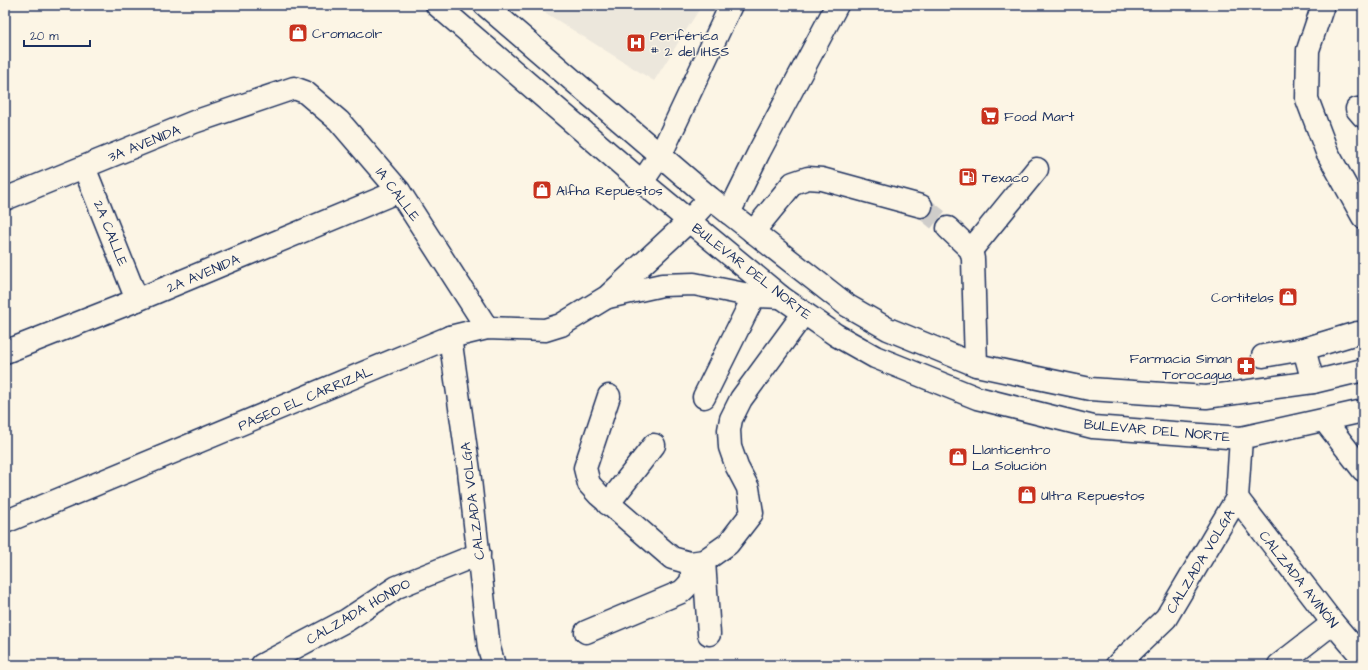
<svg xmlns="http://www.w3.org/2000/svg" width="1368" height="670" viewBox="0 0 1368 670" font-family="'Architects Daughter',sans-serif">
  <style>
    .built { fill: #ece7dc }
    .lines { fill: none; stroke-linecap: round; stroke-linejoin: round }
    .minor-tunnel { stroke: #cfcdca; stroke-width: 22; stroke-dasharray: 22 11; stroke-linecap: butt }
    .minor-casing { stroke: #1b2f5e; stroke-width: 25 }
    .major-casing { stroke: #1b2f5e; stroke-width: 25 }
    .minor { stroke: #fcf5e5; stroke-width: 22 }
    .major { stroke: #fcf5e5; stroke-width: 22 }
    .labels { text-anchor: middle; stroke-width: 3; stroke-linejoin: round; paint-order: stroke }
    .poi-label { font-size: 14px; fill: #1b2f5e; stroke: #fcf5e5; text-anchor: start }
    .street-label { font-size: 14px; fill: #1b2f5e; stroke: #fcf5e5 }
  </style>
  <rect width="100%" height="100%" fill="#fcf5e5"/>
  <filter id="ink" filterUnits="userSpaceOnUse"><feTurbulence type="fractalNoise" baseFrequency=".025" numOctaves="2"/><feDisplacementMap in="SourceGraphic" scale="8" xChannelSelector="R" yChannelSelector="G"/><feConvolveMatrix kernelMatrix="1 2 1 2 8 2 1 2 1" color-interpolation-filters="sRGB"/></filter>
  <g filter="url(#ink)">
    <!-- built -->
    <polygon class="built" points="533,5 702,5 654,81"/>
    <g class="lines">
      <!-- minor-tunnel -->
      <polyline class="minor-tunnel" points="921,206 948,228"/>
      <!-- minor casing -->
      <g class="minor-casing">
        <g id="minor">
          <polyline points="1323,5 1308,50 1307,99 1327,152 1363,217"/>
          <polyline points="1357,109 1363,116"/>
          <polyline points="84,167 137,300"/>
          <polyline points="642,182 661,154 731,5"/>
          <polyline points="5,199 194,122 294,88 305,92 339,121 399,191 487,328"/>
          <polyline points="729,213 759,152 837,5"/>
          <polyline points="948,228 971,250 973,259 976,365"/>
          <polyline points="753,232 793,183 808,178 822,179 921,206"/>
          <polyline points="971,250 1037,169"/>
          <polyline points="608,297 662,285 694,284 754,296 781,297"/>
          <polyline points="450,337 469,471 489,648 494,665"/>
          <polyline points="1304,349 1313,382"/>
          <polyline points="5,352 137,300 399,191"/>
          <polyline points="1263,356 1304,349 1357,333"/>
          <polyline points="609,396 585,468 589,484 599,495 672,558 690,563 704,561 728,544 752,513 748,488 737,467 730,447 729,430 731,419 741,399 804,313"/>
          <polyline points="704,397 754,296"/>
          <polyline points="1324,420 1363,470"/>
          <polyline points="1237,498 1333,623 1363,658"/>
          <polyline points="608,504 654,445"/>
          <polyline points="5,522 450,337 487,328 545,330 561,325 607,297 689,221 710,198"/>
          <polyline points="704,561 709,634"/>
          <path d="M586,632L681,592C693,582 694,577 690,563"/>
          <polyline points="262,665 347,620 397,587 479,554"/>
          <polyline points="1117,665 1166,618 1237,498 1241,438"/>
          <polyline points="1279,665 1333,623"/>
        </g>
      </g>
      <!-- major casing -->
      <g class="major-casing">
        <g id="major">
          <polyline points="437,5 642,182 781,297 836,335 875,357 977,398 1093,427 1241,438 1363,411"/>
          <polyline points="485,5 710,198 848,306 888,329 976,365 1090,389 1206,397 1313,382 1363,370"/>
        </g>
      </g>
      <!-- minor -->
      <use href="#minor" class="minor"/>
      <!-- major -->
      <use href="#major" class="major"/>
    </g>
  </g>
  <!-- icons -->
  <defs>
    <g id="shop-square" transform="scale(1)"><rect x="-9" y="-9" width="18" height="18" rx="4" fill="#c8321e" stroke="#fcf5e5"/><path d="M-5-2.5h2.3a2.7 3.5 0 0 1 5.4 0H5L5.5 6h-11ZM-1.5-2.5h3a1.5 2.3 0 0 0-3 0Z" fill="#fff"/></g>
    <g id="hospital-square" transform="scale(1)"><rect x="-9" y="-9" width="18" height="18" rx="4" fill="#c8321e" stroke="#fcf5e5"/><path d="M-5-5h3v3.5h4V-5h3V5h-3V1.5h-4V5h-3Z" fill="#fff"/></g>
    <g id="supermarket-square" transform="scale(1)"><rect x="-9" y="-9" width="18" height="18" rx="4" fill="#c8321e" stroke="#fcf5e5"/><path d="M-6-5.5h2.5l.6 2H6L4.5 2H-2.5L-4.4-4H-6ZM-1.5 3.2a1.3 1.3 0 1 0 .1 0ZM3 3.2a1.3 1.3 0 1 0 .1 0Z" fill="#fff"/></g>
    <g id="fuel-square" transform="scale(1)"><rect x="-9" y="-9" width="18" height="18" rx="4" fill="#c8321e" stroke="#fcf5e5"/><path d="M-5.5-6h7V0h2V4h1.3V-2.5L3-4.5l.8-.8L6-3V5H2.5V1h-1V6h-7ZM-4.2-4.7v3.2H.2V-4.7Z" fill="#fff"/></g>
    <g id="pharmacy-square" transform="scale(1)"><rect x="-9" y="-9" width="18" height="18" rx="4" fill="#c8321e" stroke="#fcf5e5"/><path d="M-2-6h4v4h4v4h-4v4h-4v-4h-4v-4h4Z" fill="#fff"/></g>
  </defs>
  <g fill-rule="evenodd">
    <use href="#shop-square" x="298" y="33"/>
    <use href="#hospital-square" x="636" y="43"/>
    <use href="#supermarket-square" x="990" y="116"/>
    <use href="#fuel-square" x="968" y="177"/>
    <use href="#shop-square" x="542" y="190"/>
    <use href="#shop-square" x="1288" y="297"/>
    <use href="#pharmacy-square" x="1246" y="366"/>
    <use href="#shop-square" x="958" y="457"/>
    <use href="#shop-square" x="1027" y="495"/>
  </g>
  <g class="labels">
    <!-- poi labels -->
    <g class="poi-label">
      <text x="312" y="38">Cromacolr</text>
      <text x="650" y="40">Periférica<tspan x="650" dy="16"># 2 del IHSS</tspan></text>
      <text x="1004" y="121">Food Mart</text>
      <text x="982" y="182">Texaco</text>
      <text x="556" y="195">Alfha Repuestos</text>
      <text x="1274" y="302" text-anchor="end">Cortitelas</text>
      <text x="1232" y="363" text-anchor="end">Farmacia Siman<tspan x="1232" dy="16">Torocagua</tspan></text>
      <text x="972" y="454">Llanticentro<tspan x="972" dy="16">La Solución</tspan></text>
      <text x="1041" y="500">Ultra Repuestos</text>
    </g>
    <!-- street labels -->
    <g class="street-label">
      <text transform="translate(144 143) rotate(-22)" y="5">3A AVENIDA</text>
      <text transform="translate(398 194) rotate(53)" y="5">1A CALLE</text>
      <text transform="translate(111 233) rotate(68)" y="5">2A CALLE</text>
      <text transform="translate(752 271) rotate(38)" y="5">BULEVAR DEL NORTE</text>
      <text transform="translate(203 273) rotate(-23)" y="5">2A AVENIDA</text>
      <text transform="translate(305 398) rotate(-23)" y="5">PASEO EL CARRIZAL</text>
      <text transform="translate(1157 430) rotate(5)" y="5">BULEVAR DEL NORTE</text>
      <text transform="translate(472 501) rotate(-97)" y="5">CALZADA VOLGA</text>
      <text transform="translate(1200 561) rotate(-59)" y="5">CALZADA VOLGA</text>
      <text transform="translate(1299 579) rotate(52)" y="5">CALZADA AVINÓN</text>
      <text transform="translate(358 611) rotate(-30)" y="5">CALZADA HONDO</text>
    </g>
  </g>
  <!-- margin -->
  <rect width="1368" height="670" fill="none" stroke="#fcf5e5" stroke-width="20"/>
  <rect x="10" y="10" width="1348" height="650" fill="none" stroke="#1b2f5e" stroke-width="1.5" filter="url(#ink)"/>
  <!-- scale -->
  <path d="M24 40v6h66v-6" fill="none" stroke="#1b2f5e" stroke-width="2"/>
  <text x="30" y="40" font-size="12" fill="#1b2f5e" stroke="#fcf5e5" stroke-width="3" paint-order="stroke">20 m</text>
</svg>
